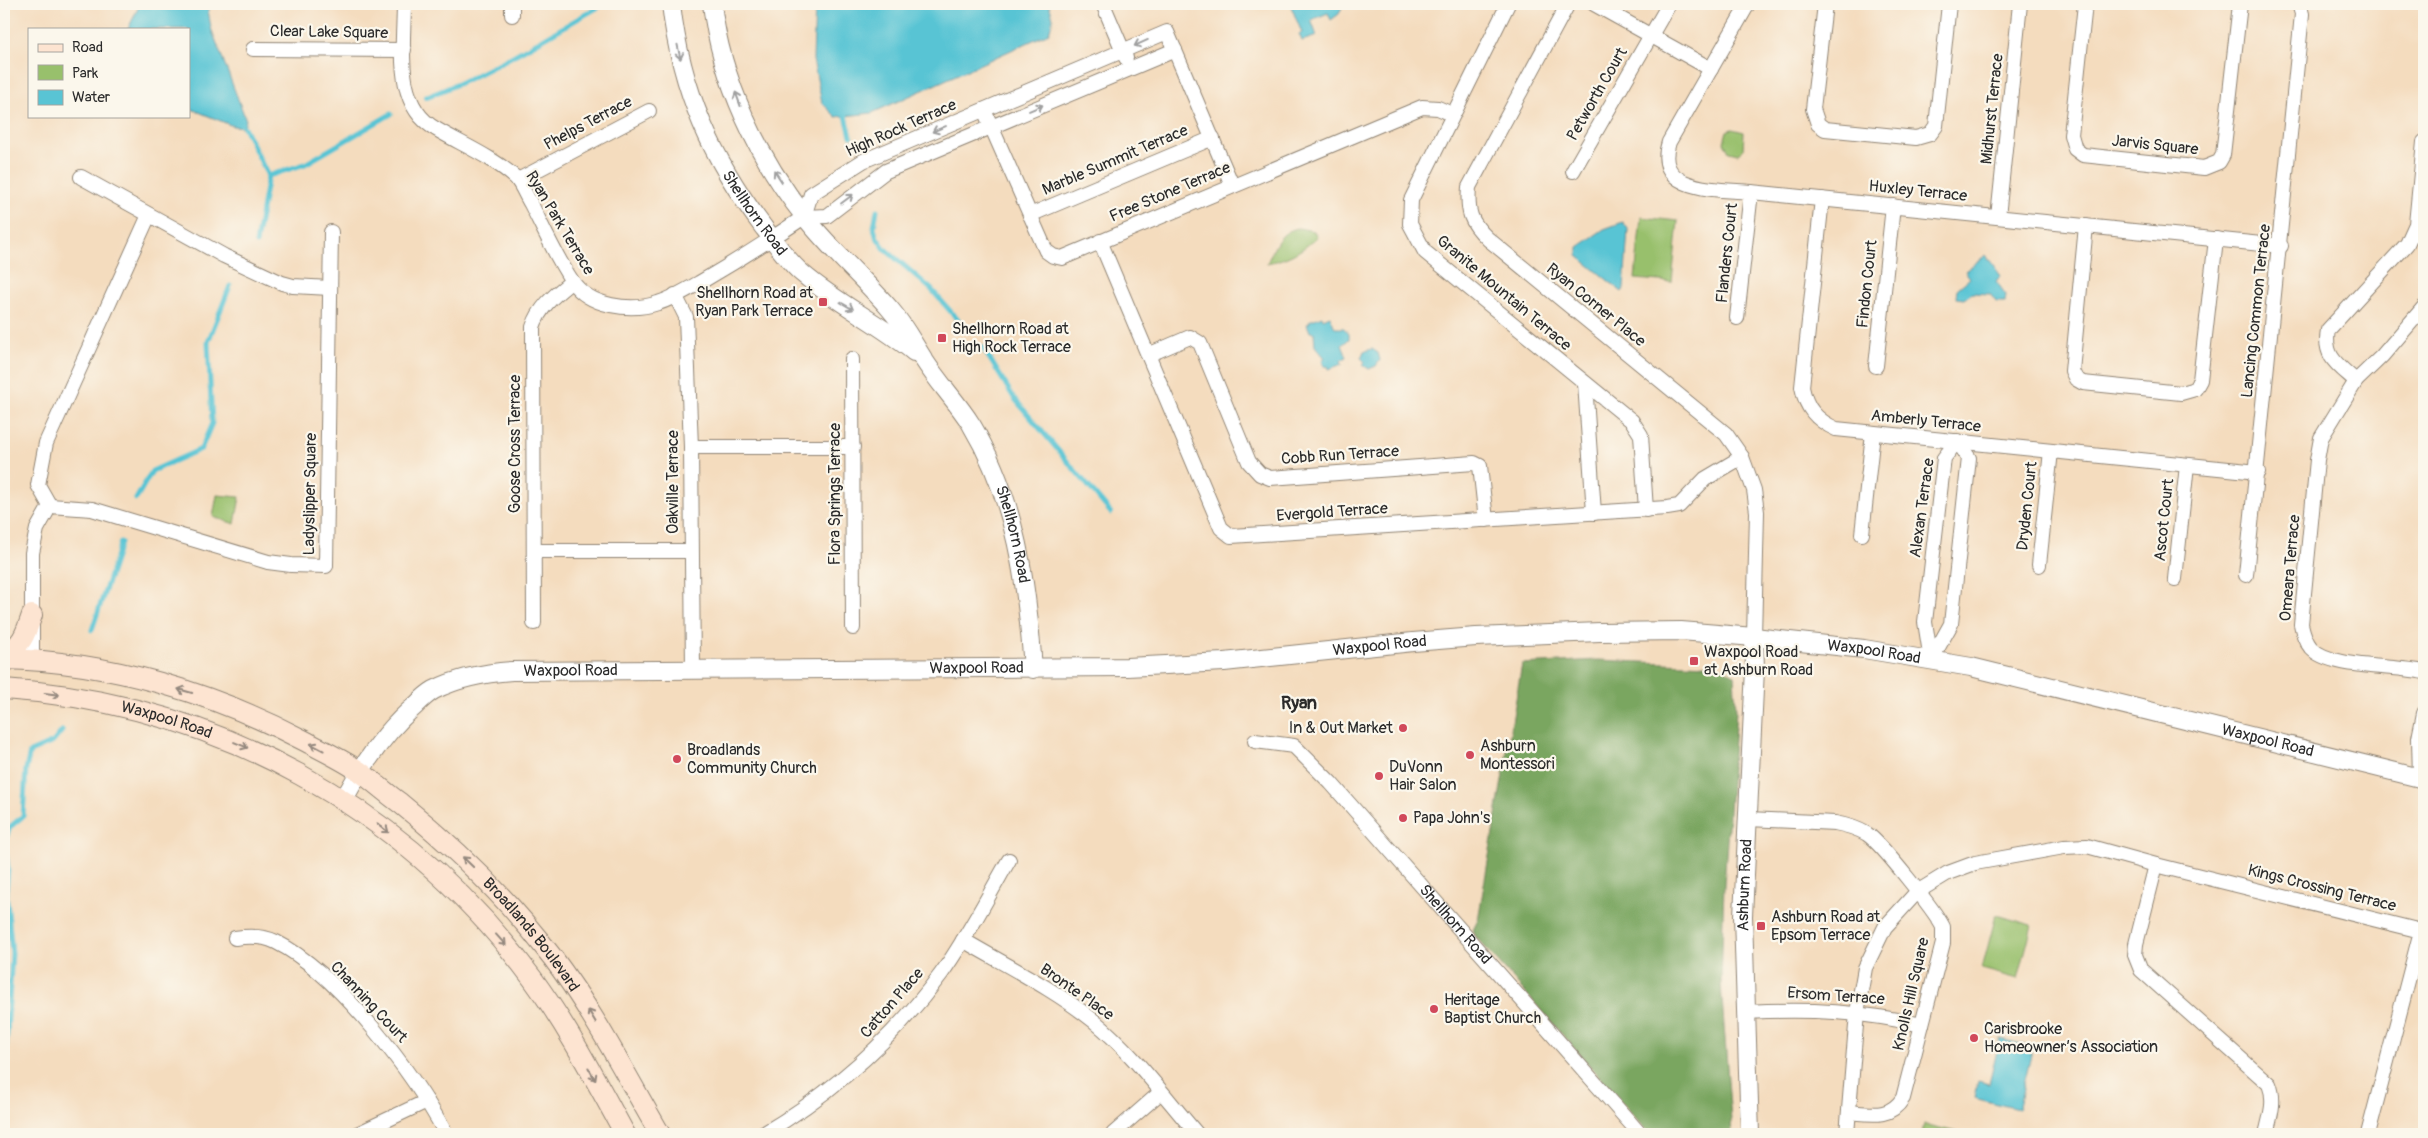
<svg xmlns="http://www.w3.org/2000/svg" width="2428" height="1138" viewBox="0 0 2428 1138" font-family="Pangolin,sans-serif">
<rect width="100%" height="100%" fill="#fbf7ec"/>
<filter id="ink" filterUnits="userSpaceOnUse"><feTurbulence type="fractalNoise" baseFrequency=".02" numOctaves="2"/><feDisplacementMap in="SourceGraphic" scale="10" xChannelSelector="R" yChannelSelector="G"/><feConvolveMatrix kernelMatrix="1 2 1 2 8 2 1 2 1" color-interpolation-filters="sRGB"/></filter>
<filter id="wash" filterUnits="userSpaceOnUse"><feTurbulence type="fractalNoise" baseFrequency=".0096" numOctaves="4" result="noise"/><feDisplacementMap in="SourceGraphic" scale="20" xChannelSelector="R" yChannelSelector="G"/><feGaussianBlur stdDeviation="1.12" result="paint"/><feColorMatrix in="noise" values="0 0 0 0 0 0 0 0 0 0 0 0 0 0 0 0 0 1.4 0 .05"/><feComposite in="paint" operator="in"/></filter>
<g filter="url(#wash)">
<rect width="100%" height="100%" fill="#f4dcbe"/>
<g fill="#98c06c" stroke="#62764c">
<path d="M1732 129 1744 132 1743 150 1738 154 1729 152 1724 142 1727 131Z"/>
<path d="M1641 217 1678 221 1672 282 1635 279Z"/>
<path d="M1298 228 1314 231 1317 237C1302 251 1288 259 1267 263 1275 246 1279 232 1298 228Z"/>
<path d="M217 495 240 497 235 524 213 517Z"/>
<path d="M1996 915 2032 925 2018 979 1982 969Z"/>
<path d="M1924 1124 1964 1134H1922Z"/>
</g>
<path fill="#7aa660" stroke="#526846" d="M1598 660 1707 665 1720 667 1734 675 1736 711 1724 885 1721 984 1732 1134H1650L1476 937 1473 930 1478 920 1522 664Z"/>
<g fill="#59c4d4" stroke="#427880">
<path d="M140 4H207L211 28 246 120 244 127 233 126 189 108V29H128Z"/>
<path d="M815 4H1049L1053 18 1049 33 872 113 836 117 822 103 813 60Z"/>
<path d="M1290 4H1338L1342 7 1339 14 1331 20 1328 13 1311 20 1317 36 1302 41 1299 34 1302 33Z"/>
<path d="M1623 222 1628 229 1624 289 1622 292 1578 256V247L1604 229Z"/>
<path d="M1986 255 2001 276 1996 281 2006 295 2005 302H1996L1990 294 1972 293 1964 299 1956 298 1957 289 1970 278 1965 271Z"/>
<path d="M1322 316 1323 319 1330 316 1335 328H1344L1349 334V339L1342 345 1347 357 1341 360 1342 364 1329 369 1328 366 1325 367 1322 360 1325 358 1315 346 1314 332H1310L1307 324 1310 323 1309 321Z"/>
<path d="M1372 349 1378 353 1380 360 1376 366 1369 369 1363 365 1365 362 1361 358 1364 351Z"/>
<path d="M2000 1039 2033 1047 2018 1109 1974 1098 1978 1081 1989 1084Z"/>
</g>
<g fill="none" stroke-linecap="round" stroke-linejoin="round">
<g stroke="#59c4d4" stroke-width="5">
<path d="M426 97C488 74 546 36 604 4"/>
<path d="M846 116 851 136"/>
<path d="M244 127 268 176 256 243"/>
<path d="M268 176 305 164 391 114"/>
<path d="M877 210 874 227 876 236 885 249 931 289 965 328"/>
<path d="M983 348 1014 398 1111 513"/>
<path d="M136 499 152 471 201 449 212 423 208 342 230 286"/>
<path d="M92 630 121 542"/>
<path d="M4 1080 12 953 6 891 8 868 4 843 10 827 23 816 26 769 30 752 53 742 62 731"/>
</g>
</g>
</g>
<g filter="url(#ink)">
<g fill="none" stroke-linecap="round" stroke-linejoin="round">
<defs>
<g id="minor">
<path d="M404 4C404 44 393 105 436 129 463 145 491 156 516 178 522 185 526 196 531 204 544 230 556 257 572 281 589 307 631 312 658 303 672 299 686 290 699 283 735 262 770 240 804 217"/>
<path d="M1103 4 1126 58"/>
<path d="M1508 4 1411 200 1410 224 1425 252 1632 421 1641 435 1646 510"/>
<path d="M1568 4 1469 187C1467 212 1470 222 1488 239L1726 434 1742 457 1754 490 1757 512 1754 637"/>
<path d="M1594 4 1711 69"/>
<path d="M1748 4 1669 142C1652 193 1720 189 1751 192L2281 246"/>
<path d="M1825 4 1813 109 1818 124 1825 129 1916 138 1930 134 1936 126 1949 4"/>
<path d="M2085 4 2071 135 2075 149 2083 155 2204 168 2219 162 2223 155 2240 4"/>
<path d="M512 15V4"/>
<path d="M253 49 404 50"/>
<path d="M984 110 1046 251 1053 256 1062 258 1422 107 1438 108 1452 114"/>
<path d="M2424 142 2416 224 2407 244 2328 330C2323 357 2338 365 2356 381L2382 356 2424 307"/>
<path d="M1573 171 1669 4"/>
<path d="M81 177 224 256 282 283 293 286 330 288"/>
<path d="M518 180 649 111"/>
<path d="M1822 199 1802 387C1806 408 1816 420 1836 429L2258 472"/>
<path d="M1030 215 1213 138"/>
<path d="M804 217 811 194 863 161 1167 32 1232 185"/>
<path d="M804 217 827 216 886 171 1175 50"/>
<path d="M1998 217 2020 4"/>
<path d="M2086 226 2072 371 2076 379 2083 383 2181 393 2195 389 2200 380 2216 239"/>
<path d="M1100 241 1221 528 1231 536 1667 508 1679 506 1705 479 1742 457"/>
<path d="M675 295 686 317 691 447 693 671"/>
<path d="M1737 318 1751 192"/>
<path d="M1148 355 1190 337 1200 343 1249 462 1260 474 1270 478 1474 463 1480 466 1486 520"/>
<path d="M852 359 853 628"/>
<path d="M1876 366 1893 206"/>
<path d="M2356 381 2321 438 2317 460 2301 624C2303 633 2305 641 2311 648 2330 669 2395 665 2424 672"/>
<path d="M1585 383 1594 513"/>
<path d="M1957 441 1969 458 1951 624 1931 660 1925 622 1944 458Z"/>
<path d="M691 447H853"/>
<path d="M50 506 92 509 268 562 291 565 326 566 331 232"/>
<path d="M1862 534 1873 433"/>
<path d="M534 551H691"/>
<path d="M2039 565 2051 451"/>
<path d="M2246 575 2302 14 2299 4"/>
<path d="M2175 579 2187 465"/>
<path d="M534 623 533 327C540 306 555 295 572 281"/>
<path d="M28 660 32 651V553L37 529 50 506 38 485 46 443 149 215"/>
<path id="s1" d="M1255 741 1294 746 1331 783 1640 1134"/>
<path d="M2420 778 2419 738 2424 713"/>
<path d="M1748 819 1835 823C1846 825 1857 828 1867 834 1882 844 1935 911 1943 927V943L1903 1098C1890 1119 1871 1114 1849 1112"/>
<path d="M235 938C249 936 264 936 276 942 338 973 414 1074 446 1134"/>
<path d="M963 940C1007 966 1054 989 1094 1021 1133 1053 1164 1096 1197 1134"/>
<path d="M1747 1012C1809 1009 1861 1011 1922 1025"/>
<path d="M357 1134 427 1101"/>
<path d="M763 1134C832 1093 893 1039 941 974 967 938 987 898 1009 860"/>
<path d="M1113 1134 1161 1092"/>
<path d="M1847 1134 1857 1013 1865 968 1885 927 1917 892 1948 873 1975 863 2064 847 2087 846 2156 865"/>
<path d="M2266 1134C2270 1117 2276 1101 2269 1084L2141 970 2135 955 2136 944 2156 865 2421 931 2368 1134"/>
</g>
<g id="tertiary">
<path id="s2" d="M671 4C681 91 712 159 764 228 776 243 788 262 803 274 838 304 879 323 914 352"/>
<path id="s3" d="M712 4C721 80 758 158 805 217 831 250 863 278 890 309 904 325 913 343 924 360 938 382 957 402 971 424 1016 499 1027 584 1033 669"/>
<path id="s4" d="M344 799C363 764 385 731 416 705 421 700 427 694 434 690 458 678 484 673 512 671L1127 667 1224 662 1413 642 1476 637 1600 632 1681 631 1754 637 1864 649 1971 667 2424 779"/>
<path id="s5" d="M1750 1134 1743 916 1755 669 1754 637"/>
</g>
<g id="secondary">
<path d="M4 655C22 646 26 633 32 615"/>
<path id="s6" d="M4 659C109 661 214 693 307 742 324 751 343 760 359 771 373 781 386 793 400 803 457 849 509 900 553 958 594 1013 626 1075 660 1134"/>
<path id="s7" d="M4 689C216 703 405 807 532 978 568 1027 596 1081 625 1134"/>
</g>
</defs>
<use href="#minor" stroke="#908474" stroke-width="16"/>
<use href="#tertiary" stroke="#908474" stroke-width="20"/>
<use href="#secondary" stroke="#908474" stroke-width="22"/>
<use href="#minor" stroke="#fff" stroke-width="14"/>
<use href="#tertiary" stroke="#fff" stroke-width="18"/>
<use href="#secondary" stroke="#fde4d1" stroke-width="20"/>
</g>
<defs><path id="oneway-shaft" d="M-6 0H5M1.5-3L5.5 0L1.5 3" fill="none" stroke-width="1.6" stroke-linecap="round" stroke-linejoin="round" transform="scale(1.25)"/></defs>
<g stroke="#a0a0a0">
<use href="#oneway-shaft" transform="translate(1141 43) rotate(156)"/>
<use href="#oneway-shaft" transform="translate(679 52) rotate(78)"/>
<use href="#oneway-shaft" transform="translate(738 99) rotate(-110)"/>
<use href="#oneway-shaft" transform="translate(1036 108) rotate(-23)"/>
<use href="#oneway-shaft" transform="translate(939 129) rotate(157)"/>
<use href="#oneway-shaft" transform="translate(778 176) rotate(-123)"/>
<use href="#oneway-shaft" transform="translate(847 199) rotate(-37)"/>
<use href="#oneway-shaft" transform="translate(847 306) rotate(30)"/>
</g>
<g stroke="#94887e">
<use href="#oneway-shaft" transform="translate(185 691) rotate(-164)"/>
<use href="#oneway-shaft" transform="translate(52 694) rotate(7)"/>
<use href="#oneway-shaft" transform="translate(241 745) rotate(23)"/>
<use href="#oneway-shaft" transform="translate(317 747) rotate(-152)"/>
<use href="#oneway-shaft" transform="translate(383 828) rotate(39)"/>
<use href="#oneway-shaft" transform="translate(468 862) rotate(-136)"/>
<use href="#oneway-shaft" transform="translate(501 940) rotate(48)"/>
<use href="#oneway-shaft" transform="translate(592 1016) rotate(-121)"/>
<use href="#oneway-shaft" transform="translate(592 1074) rotate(61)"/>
</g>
</g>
<g fill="#d1495b" stroke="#fbf7ec" stroke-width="2">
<rect x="818" y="297" width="10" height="10" rx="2.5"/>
<rect x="937" y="333" width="10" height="10" rx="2.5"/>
<rect x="1689" y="656" width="10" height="10" rx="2.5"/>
<circle cx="1403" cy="728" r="5"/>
<circle cx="1470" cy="755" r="5"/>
<circle cx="677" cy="759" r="5"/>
<circle cx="1379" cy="776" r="5"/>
<circle cx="1403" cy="818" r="5"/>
<rect x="1756" y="921" width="10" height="10" rx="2.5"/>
<circle cx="1434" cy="1009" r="5"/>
<circle cx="1974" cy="1038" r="5"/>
</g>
<g text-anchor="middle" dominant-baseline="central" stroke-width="4.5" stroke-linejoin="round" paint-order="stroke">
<g font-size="16" fill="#2b2b2b" stroke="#fbf7ec">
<text transform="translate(329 32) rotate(1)">Clear Lake Square</text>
<text transform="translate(1597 94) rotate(-60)">Petworth Court</text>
<text transform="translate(1992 109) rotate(-84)">Midhurst Terrace</text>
<text transform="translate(588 123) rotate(-28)">Phelps Terrace</text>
<text transform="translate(901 128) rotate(-24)">High Rock Terrace</text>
<text transform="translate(2155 145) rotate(6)">Jarvis Square</text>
<text transform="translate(1115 160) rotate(-23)">Marble Summit Terrace</text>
<text transform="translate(1918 191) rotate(6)">Huxley Terrace</text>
<text transform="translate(1170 192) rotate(-23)">Free Stone Terrace</text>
<text stroke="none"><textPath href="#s2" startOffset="228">Shellhorn Road</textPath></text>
<text transform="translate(560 223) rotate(59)">Ryan Park Terrace</text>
<text transform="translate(1727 253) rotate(-84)">Flanders Court</text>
<text transform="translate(1867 284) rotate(-84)">Findon Court</text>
<text transform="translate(1504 293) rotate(40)">Granite Mountain Terrace</text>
<text transform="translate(1596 305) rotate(39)">Ryan Corner Place</text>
<text transform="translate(2256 311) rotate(-84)">Lancing Common Terrace</text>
<text transform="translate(1926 421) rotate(6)">Amberly Terrace</text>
<text transform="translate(515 444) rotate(-90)">Goose Cross Terrace</text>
<text transform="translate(1340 455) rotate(-4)">Cobb Run Terrace</text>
<text transform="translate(673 482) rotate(-90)">Oakville Terrace</text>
<text transform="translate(310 494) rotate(-89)">Ladyslipper Square</text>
<text transform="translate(835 494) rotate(-90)">Flora Springs Terrace</text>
<text transform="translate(2027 506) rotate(-84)">Dryden Court</text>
<text transform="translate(1922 508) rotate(-82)">Alexan Terrace</text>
<text transform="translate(1332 512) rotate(-4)">Evergold Terrace</text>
<text transform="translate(2164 520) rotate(-84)">Ascot Court</text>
<text stroke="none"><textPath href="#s3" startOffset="620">Shellhorn Road</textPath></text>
<text transform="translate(2290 568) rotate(-85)">Omeara Terrace</text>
<text stroke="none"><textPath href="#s4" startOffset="1092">Waxpool Road</textPath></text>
<text stroke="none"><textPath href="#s4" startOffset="1588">Waxpool Road</textPath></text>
<text stroke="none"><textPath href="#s4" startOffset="688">Waxpool Road</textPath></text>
<text stroke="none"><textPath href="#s4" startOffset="282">Waxpool Road</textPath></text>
<text stroke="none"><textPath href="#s7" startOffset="166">Waxpool Road</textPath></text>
<text stroke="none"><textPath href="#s4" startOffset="1992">Waxpool Road</textPath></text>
<text stroke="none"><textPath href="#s5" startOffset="249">Ashburn Road</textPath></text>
<text transform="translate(2322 888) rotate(14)">Kings Crossing Terrace</text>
<text stroke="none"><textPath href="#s1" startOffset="280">Shellhorn Road</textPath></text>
<text stroke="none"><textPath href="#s6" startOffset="615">Broadlands Boulevard</textPath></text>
<text transform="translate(1077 992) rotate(35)">Bronte Place</text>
<text transform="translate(1911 994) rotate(-77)">Knolls Hill Square</text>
<text transform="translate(1836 996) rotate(4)">Ersom Terrace</text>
<text transform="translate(369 1002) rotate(47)">Channing Court</text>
<text transform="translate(892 1003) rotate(-49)">Catton Place</text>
</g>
<g font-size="16" fill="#2b2b2b" stroke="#fbf7ec" text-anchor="start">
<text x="813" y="293" text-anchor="end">Shellhorn Road at<tspan x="813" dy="18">Ryan Park Terrace</tspan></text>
<text x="952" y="329">Shellhorn Road at<tspan x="952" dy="18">High Rock Terrace</tspan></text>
<text x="1704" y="652">Waxpool Road<tspan x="1704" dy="18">at Ashburn Road</tspan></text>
<text x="1393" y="728" text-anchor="end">In &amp; Out Market</text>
<text x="1480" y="746">Ashburn<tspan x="1480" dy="18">Montessori</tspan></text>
<text x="687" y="750">Broadlands<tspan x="687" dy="18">Community Church</tspan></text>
<text x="1389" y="767">DuVonn<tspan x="1389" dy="18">Hair Salon</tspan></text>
<text x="1413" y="818">Papa John's</text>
<text x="1771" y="917">Ashburn Road at<tspan x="1771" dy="18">Epsom Terrace</tspan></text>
<text x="1444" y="1000">Heritage<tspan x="1444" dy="18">Baptist Church</tspan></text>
<text x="1984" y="1029">Carisbrooke<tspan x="1984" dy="18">Homeowner’s Association</tspan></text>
</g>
<g font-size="18" font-weight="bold" fill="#2b2b2b" stroke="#fbf7ec">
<text x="1299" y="703">Ryan</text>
</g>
</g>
<rect width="2428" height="1138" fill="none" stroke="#fbf7ec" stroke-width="20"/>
<rect x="28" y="28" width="162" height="90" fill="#fbf7ec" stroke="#a8a59f"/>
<rect x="38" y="44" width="25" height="8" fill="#fde4d1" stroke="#a8a59f"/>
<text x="72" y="52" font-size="15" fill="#2b2b2b">Road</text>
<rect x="38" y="65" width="25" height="15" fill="#98c06c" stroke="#a8a59f"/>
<text x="72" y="78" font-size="15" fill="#2b2b2b">Park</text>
<rect x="38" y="90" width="25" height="15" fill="#59c4d4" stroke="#a8a59f"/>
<text x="72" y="102" font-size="15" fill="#2b2b2b">Water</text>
</svg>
